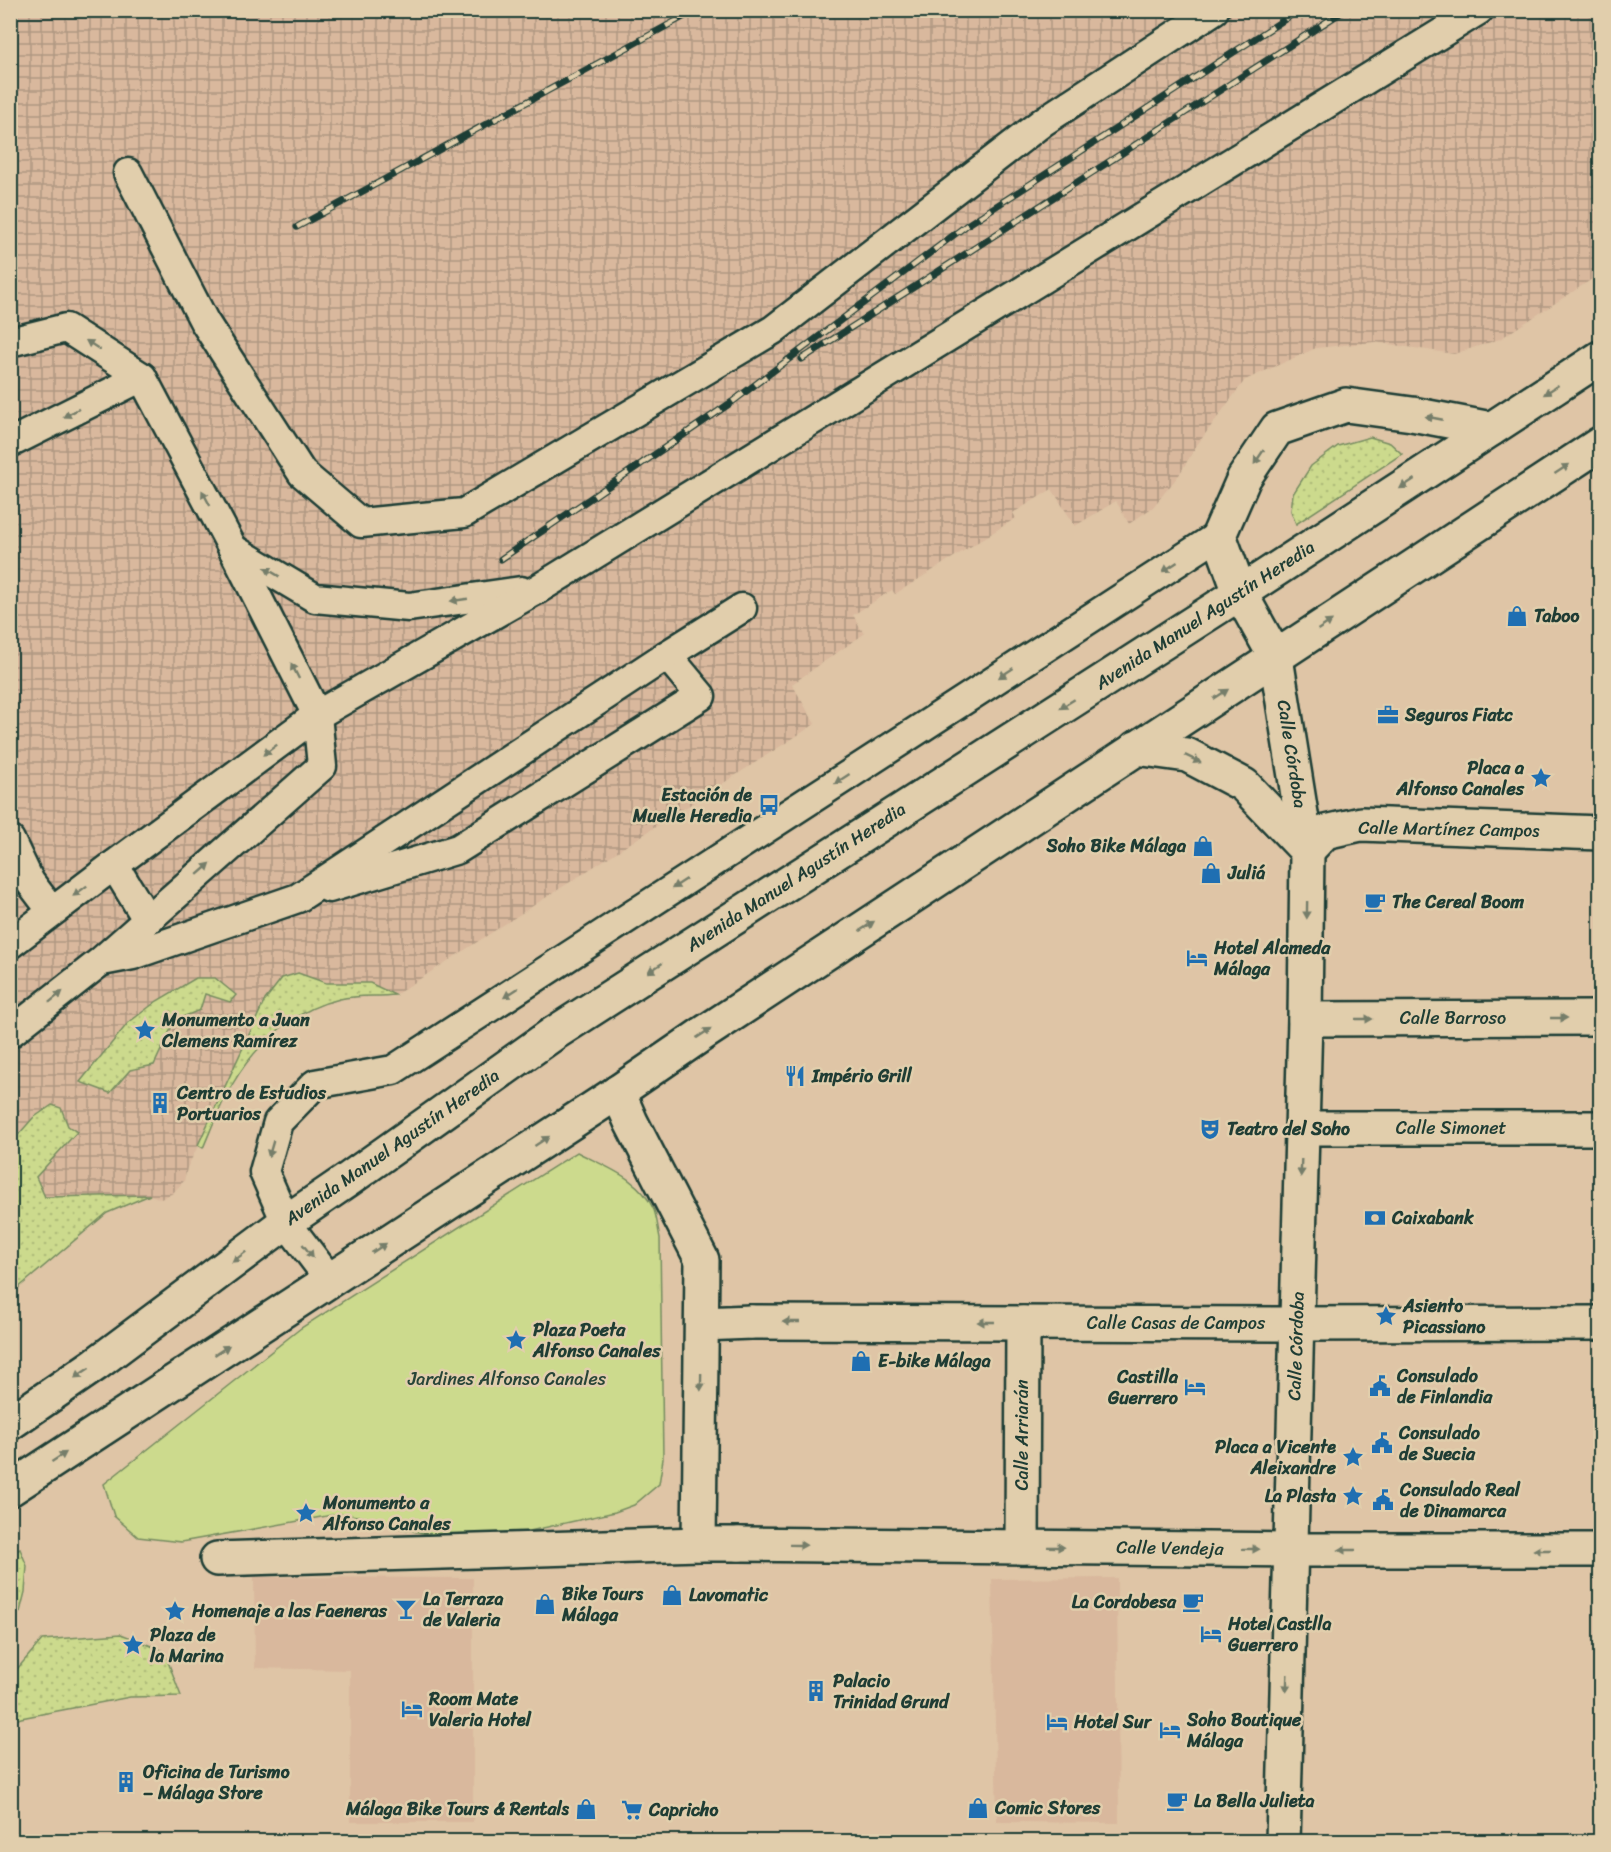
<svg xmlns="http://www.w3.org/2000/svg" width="1611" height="1852" viewBox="0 0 1611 1852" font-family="Sriracha,sans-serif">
<defs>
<pattern id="industrial-grid" width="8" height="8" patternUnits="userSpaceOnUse" patternTransform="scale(1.5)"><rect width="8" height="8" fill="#d9b89d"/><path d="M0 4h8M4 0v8" fill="none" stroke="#af9781"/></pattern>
<pattern id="grass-dots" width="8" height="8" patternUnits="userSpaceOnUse" patternTransform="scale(1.5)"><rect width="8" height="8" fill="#ccda8d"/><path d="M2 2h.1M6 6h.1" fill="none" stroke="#afbc7a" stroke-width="1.8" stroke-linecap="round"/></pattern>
</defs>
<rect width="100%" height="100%" fill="#dfc5a6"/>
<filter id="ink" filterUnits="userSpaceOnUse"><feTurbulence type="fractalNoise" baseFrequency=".0167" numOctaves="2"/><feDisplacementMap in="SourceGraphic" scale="12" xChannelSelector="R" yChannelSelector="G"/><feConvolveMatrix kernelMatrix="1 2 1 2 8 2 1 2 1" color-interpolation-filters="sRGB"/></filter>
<g filter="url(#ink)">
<g fill="#d9b89d">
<path d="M254 1577 473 1578V1822H350V1670L255 1668Z"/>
<path d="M1117 1578 1119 1823 997 1822 992 1579Z"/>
</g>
<path fill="url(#industrial-grid)" d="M11 11H1600V274L1500 339 1454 354 1374 342 1316 348 1245 380 1197 445 1179 475 1153 507 1129 524 1116 501 1075 526 1052 489 1013 513 1016 518 895 594 892 590 853 615 864 634 792 684 815 724 395 995 341 999 311 1009 285 1024 252 1055 231 1086 203 1148 198 1146 187 1168 184 1181 173 1193 161 1199 150 1195 107 1213 11 1294Z"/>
<g fill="url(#grass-dots)" stroke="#768c60" stroke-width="1.5">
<path d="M1370 437 1390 443 1402 454 1296 524 1291 511 1293 494 1311 466 1338 446Z"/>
<path d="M298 973 326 983H370L395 995C377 997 358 995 340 999 294 1009 255 1045 232 1085 220 1105 212 1127 203 1148L198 1145 265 1000 282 978Z"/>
<path d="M196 978H215L236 995 230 1002 205 994 200 1010 175 1020 154 1065 130 1070 110 1093 80 1082 128 1023 157 1001Z"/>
<path d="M52 1105 61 1108 68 1126 77 1132 36 1177 45 1197 150 1195 107 1213 11 1294V1143L33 1118Z"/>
<path d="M20 1549 27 1566 25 1592 20 1612 11 1624V1555Z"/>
<path d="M121 1634 164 1651 181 1696 130 1697 21 1718 11 1722V1676L42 1640Z"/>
</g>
<path fill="#ccda8d" stroke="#768c60" stroke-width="1.5" d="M577 1152C606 1167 640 1178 654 1210 657 1218 658 1229 660 1238L663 1459 659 1484 634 1505 615 1512 507 1536 447 1538 403 1529 358 1516 338 1514 181 1542 138 1537 114 1516 104 1484 301 1328Z"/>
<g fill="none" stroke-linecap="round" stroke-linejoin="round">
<defs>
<g id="service">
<path d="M128 173 204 321 302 473 361 523 464 513 773 330 1044 121 1214 10"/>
<path d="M10 342 66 328 142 377 233 549 317 715 322 766 100 962 10 1033"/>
<path d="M10 443 142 377"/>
<path d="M233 549 315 598 409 607 521 591"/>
<path d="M10 840 30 882 52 911"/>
<path d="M114 865 147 919"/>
<path d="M329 888 458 849 701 696 667 655"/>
<path d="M10 944 114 865 317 715 538 589 1479 10"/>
<path d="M102 961 133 955 298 898 667 655 742 608"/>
<path d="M330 1280 286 1222 264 1172 278 1122 315 1084 393 1070 1219 535"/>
</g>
<g id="pedestrian">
<path d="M618 1092 631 1122 702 1260 699 1544"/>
<path d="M1302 1128H1600"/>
<path d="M702 1324 751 1322"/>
<path d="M1297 1324 1600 1323"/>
<path d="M1022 1547 1023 1323"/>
<path d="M217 1559 699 1544H739"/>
</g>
<g id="minor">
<path d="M1136 748 1187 755 1244 785 1307 851 1325 832 1361 824 1600 833"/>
<path d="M1305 1019 1600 1018"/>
<path d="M751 1322 1297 1324"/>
<path d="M739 1544 1291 1550H1600"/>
</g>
<path id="tertiary" d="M1276 658 1307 851 1305 1019 1283 1842"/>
<g id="primary">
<path d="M1276 658 1240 593 1219 535 1244 478 1277 429 1346 405 1412 414 1491 429"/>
<path d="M10 1423 96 1364 286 1222 349 1179 553 1034 1240 593 1600 358"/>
<path d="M10 1489 618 1092 701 1035 1600 444"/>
</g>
</defs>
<use href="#service" stroke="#1f3d34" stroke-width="33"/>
<use href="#pedestrian" stroke="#1f3d34" stroke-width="38"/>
<use href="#minor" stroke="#1f3d34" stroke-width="38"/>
<use href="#tertiary" stroke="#1f3d34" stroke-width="38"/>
<use href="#primary" stroke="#1f3d34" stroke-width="38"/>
<use href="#service" stroke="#e1ceac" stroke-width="28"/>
<use href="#pedestrian" stroke="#e1ceac" stroke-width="33"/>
<use href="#minor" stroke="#e1ceac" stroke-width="33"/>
<use href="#tertiary" stroke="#e1ceac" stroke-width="33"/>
<use href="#primary" stroke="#e1ceac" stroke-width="33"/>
<defs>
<g id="rail">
<path d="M297 227 696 10"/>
<path d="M802 359 1345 10"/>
<path d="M501 559 732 402 967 225 1299 10"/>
</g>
</defs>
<use href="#rail" stroke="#1f3d34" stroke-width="7"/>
<use href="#rail" stroke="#e1ceac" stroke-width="4.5" stroke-dasharray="14" stroke-linecap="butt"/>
</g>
<defs><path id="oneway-solid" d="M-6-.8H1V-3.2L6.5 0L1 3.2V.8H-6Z" transform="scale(1.5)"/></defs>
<g fill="#767e6a">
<use href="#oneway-solid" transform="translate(93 345) rotate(-147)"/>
<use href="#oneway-solid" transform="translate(1551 390) rotate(147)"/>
<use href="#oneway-solid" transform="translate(71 413) rotate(153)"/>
<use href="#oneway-solid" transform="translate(1434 418) rotate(-169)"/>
<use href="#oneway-solid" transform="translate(1259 457) rotate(124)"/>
<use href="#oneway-solid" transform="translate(1562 469) rotate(-33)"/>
<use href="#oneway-solid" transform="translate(1407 484) rotate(147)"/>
<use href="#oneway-solid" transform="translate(206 498) rotate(-118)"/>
<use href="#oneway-solid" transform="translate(1170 567) rotate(147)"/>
<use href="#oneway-solid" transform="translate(272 572) rotate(-149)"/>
<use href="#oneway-solid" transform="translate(459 600) rotate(172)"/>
<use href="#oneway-solid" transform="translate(1325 625) rotate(-34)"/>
<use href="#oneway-solid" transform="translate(295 671) rotate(-117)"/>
<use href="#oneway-solid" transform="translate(1006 673) rotate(147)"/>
<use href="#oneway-solid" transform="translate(1221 694) rotate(-33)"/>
<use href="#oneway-solid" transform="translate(1067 704) rotate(148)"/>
<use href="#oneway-solid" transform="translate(270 750) rotate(143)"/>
<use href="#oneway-solid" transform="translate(1193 759) rotate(26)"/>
<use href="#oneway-solid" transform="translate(842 779) rotate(147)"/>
<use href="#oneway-solid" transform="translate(204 869) rotate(-41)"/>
<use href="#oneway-solid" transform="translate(679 884) rotate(147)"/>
<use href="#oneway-solid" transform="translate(80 891) rotate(143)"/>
<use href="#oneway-solid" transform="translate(1307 910) rotate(91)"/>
<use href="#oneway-solid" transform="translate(867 926) rotate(-33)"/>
<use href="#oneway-solid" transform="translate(655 968) rotate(147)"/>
<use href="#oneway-solid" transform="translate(511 993) rotate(147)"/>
<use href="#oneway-solid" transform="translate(56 997) rotate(-39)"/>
<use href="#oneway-solid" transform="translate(1559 1018)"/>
<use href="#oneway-solid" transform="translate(1364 1019)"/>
<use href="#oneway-solid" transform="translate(704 1033) rotate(-33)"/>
<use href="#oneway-solid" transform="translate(542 1141) rotate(-33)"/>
<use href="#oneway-solid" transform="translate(271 1149) rotate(106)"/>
<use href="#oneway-solid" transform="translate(1301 1168) rotate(92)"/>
<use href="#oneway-solid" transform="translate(379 1248) rotate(-33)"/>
<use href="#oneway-solid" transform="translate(308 1251) rotate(52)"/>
<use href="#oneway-solid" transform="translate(239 1257) rotate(143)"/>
<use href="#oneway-solid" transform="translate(791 1322) rotate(-180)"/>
<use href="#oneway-solid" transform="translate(986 1322) rotate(-180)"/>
<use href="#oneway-solid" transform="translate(222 1350) rotate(-33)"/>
<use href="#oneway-solid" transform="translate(82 1373) rotate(146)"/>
<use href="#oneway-solid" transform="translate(701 1382) rotate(91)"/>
<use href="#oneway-solid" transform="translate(59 1457) rotate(-33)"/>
<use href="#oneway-solid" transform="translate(798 1545) rotate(1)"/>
<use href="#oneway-solid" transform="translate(1056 1547) rotate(1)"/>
<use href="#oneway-solid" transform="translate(1251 1549) rotate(1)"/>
<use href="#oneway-solid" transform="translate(1347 1550) rotate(-180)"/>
<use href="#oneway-solid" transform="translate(1542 1550) rotate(-180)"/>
<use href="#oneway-solid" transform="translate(1287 1683) rotate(92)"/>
</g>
</g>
<defs>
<symbol id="shop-bare" viewBox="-9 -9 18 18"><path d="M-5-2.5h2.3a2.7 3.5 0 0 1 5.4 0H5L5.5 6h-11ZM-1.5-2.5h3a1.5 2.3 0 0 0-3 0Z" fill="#1f6fb2" stroke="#e1ceac" stroke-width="2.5" paint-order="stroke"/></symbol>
<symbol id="office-bare" viewBox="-9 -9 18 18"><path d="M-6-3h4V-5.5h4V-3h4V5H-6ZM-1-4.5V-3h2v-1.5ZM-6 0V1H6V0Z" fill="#1f6fb2" stroke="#e1ceac" stroke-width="2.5" paint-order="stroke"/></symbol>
<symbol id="sight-bare" viewBox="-9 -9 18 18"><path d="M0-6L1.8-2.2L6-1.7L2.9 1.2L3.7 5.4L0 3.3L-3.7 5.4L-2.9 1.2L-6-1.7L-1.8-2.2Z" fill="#1f6fb2" stroke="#e1ceac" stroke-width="2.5" paint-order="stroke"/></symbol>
<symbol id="bus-bare" viewBox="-9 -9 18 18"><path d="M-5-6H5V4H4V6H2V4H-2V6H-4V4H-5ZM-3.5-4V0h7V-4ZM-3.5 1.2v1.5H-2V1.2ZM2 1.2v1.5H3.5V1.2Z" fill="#1f6fb2" stroke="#e1ceac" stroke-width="2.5" paint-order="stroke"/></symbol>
<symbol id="cafe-bare" viewBox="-9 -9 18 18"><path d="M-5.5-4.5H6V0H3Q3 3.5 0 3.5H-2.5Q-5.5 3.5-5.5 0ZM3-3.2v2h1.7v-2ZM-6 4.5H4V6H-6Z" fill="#1f6fb2" stroke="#e1ceac" stroke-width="2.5" paint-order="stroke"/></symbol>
<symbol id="hotel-bare" viewBox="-9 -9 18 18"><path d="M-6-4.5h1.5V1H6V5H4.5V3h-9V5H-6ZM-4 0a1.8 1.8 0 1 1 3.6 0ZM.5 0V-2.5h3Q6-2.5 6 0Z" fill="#1f6fb2" stroke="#e1ceac" stroke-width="2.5" paint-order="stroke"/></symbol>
<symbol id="restaurant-bare" viewBox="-9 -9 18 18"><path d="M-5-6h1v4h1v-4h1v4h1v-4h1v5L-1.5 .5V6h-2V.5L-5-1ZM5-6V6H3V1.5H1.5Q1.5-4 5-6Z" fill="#1f6fb2" stroke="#e1ceac" stroke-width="2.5" paint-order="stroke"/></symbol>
<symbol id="building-bare" viewBox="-9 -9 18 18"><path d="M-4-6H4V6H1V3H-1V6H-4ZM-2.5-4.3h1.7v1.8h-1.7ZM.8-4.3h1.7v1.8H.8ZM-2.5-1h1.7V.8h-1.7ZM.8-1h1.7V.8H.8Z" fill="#1f6fb2" stroke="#e1ceac" stroke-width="2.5" paint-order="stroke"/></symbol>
<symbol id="theatre-bare" viewBox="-9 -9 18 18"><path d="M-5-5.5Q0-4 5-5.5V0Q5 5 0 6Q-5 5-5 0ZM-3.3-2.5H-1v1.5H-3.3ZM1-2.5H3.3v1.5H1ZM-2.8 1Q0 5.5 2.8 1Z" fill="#1f6fb2" stroke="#e1ceac" stroke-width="2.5" paint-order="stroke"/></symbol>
<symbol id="bank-bare" viewBox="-9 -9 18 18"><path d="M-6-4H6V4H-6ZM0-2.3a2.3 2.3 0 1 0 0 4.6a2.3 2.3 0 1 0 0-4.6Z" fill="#1f6fb2" stroke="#e1ceac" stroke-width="2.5" paint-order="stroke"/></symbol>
<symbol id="civic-bare" viewBox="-9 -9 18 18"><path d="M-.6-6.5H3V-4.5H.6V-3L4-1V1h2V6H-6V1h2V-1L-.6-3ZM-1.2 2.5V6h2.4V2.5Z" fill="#1f6fb2" stroke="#e1ceac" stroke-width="2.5" paint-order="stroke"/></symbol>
<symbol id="bar-bare" viewBox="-9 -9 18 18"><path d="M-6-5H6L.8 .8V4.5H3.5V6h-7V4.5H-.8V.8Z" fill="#1f6fb2" stroke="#e1ceac" stroke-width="2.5" paint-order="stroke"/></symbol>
<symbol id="supermarket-bare" viewBox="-9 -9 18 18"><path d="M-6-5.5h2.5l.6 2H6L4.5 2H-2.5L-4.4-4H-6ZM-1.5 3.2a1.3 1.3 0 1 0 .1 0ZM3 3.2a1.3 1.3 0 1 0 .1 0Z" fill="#1f6fb2" stroke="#e1ceac" stroke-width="2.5" paint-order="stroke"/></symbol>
</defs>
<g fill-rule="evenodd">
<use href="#shop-bare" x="1502" y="601" width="30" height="30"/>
<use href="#office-bare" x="1373" y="700" width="30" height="30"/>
<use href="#sight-bare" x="1526" y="763" width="30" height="30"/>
<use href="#bus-bare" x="754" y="790" width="30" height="30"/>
<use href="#shop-bare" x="1188" y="831" width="30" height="30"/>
<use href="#shop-bare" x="1196" y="858" width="30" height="30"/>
<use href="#cafe-bare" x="1360" y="887" width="30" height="30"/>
<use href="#hotel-bare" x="1182" y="943" width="30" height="30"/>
<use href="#sight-bare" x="130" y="1015" width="30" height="30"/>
<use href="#restaurant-bare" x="780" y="1061" width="30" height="30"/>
<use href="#building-bare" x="145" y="1088" width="30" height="30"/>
<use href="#theatre-bare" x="1195" y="1114" width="30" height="30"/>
<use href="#bank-bare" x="1360" y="1203" width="30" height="30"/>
<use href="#sight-bare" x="1371" y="1301" width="30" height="30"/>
<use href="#sight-bare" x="501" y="1325" width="30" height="30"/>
<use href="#shop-bare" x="846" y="1346" width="30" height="30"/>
<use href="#civic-bare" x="1365" y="1371" width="30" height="30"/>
<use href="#hotel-bare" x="1180" y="1372" width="30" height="30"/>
<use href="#civic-bare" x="1367" y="1428" width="30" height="30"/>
<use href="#sight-bare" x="1338" y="1442" width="30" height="30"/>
<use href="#sight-bare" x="1338" y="1481" width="30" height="30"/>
<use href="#civic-bare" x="1368" y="1485" width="30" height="30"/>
<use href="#sight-bare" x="291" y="1498" width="30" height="30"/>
<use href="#shop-bare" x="657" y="1580" width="30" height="30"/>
<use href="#cafe-bare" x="1178" y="1587" width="30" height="30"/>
<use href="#shop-bare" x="530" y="1589" width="30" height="30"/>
<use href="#bar-bare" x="391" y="1594" width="30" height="30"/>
<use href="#sight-bare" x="160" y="1596" width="30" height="30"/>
<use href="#hotel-bare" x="1196" y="1619" width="30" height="30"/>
<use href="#sight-bare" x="118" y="1630" width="30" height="30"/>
<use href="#building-bare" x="801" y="1676" width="30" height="30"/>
<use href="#hotel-bare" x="397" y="1694" width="30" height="30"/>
<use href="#hotel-bare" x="1042" y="1707" width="30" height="30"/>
<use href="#hotel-bare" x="1155" y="1715" width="30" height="30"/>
<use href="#building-bare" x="111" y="1767" width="30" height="30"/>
<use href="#cafe-bare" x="1162" y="1786" width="30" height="30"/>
<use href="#shop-bare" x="963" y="1793" width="30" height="30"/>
<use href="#shop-bare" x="571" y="1794" width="30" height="30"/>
<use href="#supermarket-bare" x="617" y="1795" width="30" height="30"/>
</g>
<g text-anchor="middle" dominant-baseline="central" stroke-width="5" stroke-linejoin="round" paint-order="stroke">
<g font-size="18" fill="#1f3d34" stroke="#e1ceac">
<text transform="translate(1205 615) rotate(-33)">Avenida Manuel Agustín Heredia</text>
<text transform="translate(1292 754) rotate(81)">Calle Córdoba</text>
<text transform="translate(1449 829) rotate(1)">Calle Martínez Campos</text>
<text transform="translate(796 877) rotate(-33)">Avenida Manuel Agustín Heredia</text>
<text x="1453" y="1018">Calle Barroso</text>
<text x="1451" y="1128">Calle Simonet</text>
<text transform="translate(392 1147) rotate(-35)">Avenida Manuel Agustín Heredia</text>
<text x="1176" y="1323">Calle Casas de Campos</text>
<text transform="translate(1296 1346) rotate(-88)">Calle Córdoba</text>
<text transform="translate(1022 1435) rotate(-90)">Calle Arriarán</text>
<text transform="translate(1170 1548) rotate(1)">Calle Vendeja</text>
</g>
<g font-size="18" font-weight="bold" fill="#1f3d34" stroke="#e1ceac" text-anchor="start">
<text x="1534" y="616">Taboo</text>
<text x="1405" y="715">Seguros Fiatc</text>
<text x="1524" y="768" text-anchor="end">Placa a<tspan x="1524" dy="21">Alfonso Canales</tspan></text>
<text x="752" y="795" text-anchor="end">Estación de<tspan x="752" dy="21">Muelle Heredia</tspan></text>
<text x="1186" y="846" text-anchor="end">Soho Bike Málaga</text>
<text x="1228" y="873">Juliá</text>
<text x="1392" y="902">The Cereal Boom</text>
<text x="1214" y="948">Hotel Alameda<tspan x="1214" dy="21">Málaga</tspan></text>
<text x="162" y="1020">Monumento a Juan<tspan x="162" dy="21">Clemens Ramírez</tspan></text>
<text x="812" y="1076">Império Grill</text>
<text x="177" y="1093">Centro de Estudios<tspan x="177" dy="21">Portuarios</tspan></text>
<text x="1227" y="1129">Teatro del Soho</text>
<text x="1392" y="1218">Caixabank</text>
<text x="1403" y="1306">Asiento<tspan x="1403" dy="21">Picassiano</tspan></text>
<text x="533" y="1330">Plaza Poeta<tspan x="533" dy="21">Alfonso Canales</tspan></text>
<text x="878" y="1361">E-bike Málaga</text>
<text x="1397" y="1376">Consulado<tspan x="1397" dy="21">de Finlandia</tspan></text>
<text x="1178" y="1377" text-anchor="end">Castilla<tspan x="1178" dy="21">Guerrero</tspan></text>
<text x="1399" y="1433">Consulado<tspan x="1399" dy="21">de Suecia</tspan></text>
<text x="1336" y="1447" text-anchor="end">Placa a Vicente<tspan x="1336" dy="21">Aleixandre</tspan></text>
<text x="1400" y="1490">Consulado Real<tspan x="1400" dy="21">de Dinamarca</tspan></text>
<text x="1336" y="1496" text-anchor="end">La Plasta</text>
<text x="323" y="1503">Monumento a<tspan x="323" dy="21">Alfonso Canales</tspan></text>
<text x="562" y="1594">Bike Tours<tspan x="562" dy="21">Málaga</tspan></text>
<text x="689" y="1595">Lavomatic</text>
<text x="423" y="1599">La Terraza<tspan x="423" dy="21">de Valeria</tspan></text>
<text x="1176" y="1602" text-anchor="end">La Cordobesa</text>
<text x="192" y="1611">Homenaje a las Faeneras</text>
<text x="1228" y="1624">Hotel Castlla<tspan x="1228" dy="21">Guerrero</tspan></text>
<text x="150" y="1635">Plaza de<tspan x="150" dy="21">la Marina</tspan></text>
<text x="833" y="1681">Palacio<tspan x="833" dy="21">Trinidad Grund</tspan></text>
<text x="429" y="1699">Room Mate<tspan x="429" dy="21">Valeria Hotel</tspan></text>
<text x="1187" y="1720">Soho Boutique<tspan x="1187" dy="21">Málaga</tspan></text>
<text x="1074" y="1722">Hotel Sur</text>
<text x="143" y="1772">Oficina de Turismo<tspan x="143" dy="21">– Málaga Store</tspan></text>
<text x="1194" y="1801">La Bella Julieta</text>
<text x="995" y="1808">Comic Stores</text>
<text x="569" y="1809" text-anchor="end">Málaga Bike Tours &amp; Rentals</text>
<text x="649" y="1810">Capricho</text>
</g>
<g font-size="18" fill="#284538" stroke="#e1ceac">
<text x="507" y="1379">Jardines Alfonso Canales</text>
</g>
</g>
<rect width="1611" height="1852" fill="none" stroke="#e1ceac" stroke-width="36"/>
<rect x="18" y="18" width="1575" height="1816" fill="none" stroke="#1f3d34" stroke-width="2" filter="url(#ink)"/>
</svg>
